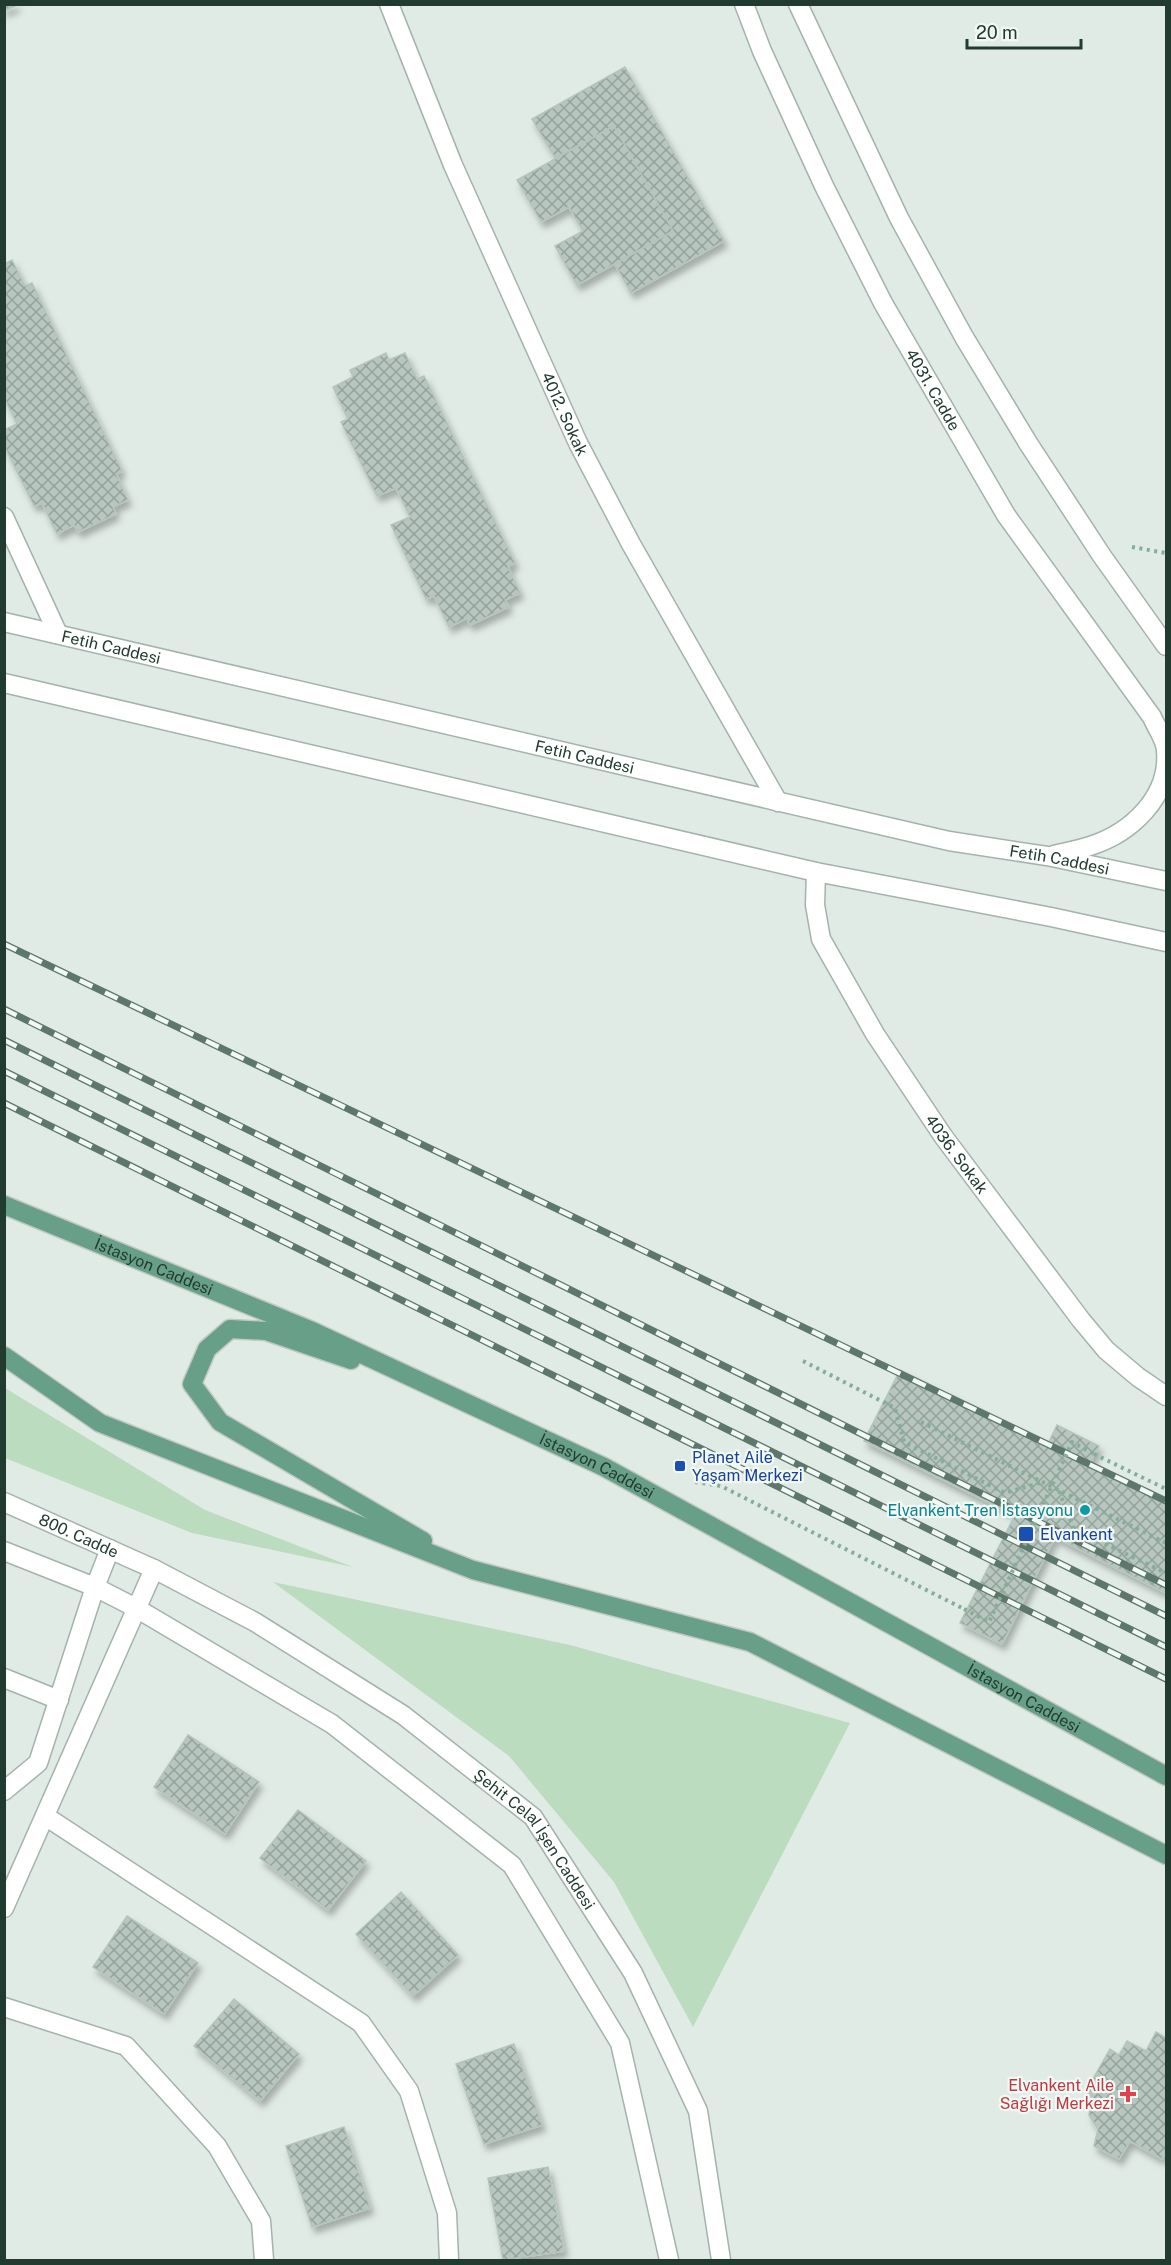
<svg xmlns="http://www.w3.org/2000/svg" width="1171" height="2265" viewBox="0 0 1171 2265" font-family="'Public Sans',sans-serif">
<defs>
<pattern id="building-cross-hatch" width="8" height="8" patternUnits="userSpaceOnUse" patternTransform="scale(1.5)"><rect width="8" height="8" fill="#b7c6be"/><path d="M0 0l8 8M0 8l8-8" fill="none" stroke="#94a29b"/></pattern>
<filter id="shadow"><feDropShadow dx="3.5" dy="6" stdDeviation="3" flood-color="#0004"/></filter>
</defs>
<rect width="100%" height="100%" fill="#e1ebe5"/>
<g fill="#bbdcbe">
<path d="M5 1388 205 1510 353 1567 192 1533 5 1458Z"/>
<path d="M273 1582 570 1645 850 1723 693 2027 614 1882 509 1756Z"/>
</g>
<g fill="url(#building-cross-hatch)" stroke="#b4c5bb" stroke-width="1.5" filter="url(#shadow)">
<path d="M4 4H16L17 5 4 11Z"/>
<path d="M625 67 724 241 631 293 615 264 673 231 614 126 555 158 532 119Z"/>
<path d="M614 126 673 231 577 285 555 246 583 231 569 207 541 222 517 180Z"/>
<path d="M12 260 25 286 32 283 122 471 116 474 128 500 113 507 116 514 78 532 74 525 57 534 42 503 34 506 4 445V430L17 424 4 397V264Z"/>
<path d="M386 353 389 360 405 353 417 379 424 376 515 563 508 567 520 593 505 600 509 607 470 625 467 618 449 627 434 596 426 599 391 525 410 517 396 488 377 496 341 422 348 419 333 387 353 377 350 370Z"/>
<path d="M900 1370 1048 1444 1057 1425 1099 1446 1089 1465 1166 1504V1593L1055 1537 1002 1644 960 1623 1015 1515 864 1441Z"/>
<path d="M188 1735 259 1782 225 1834 154 1787Z"/>
<path d="M298 1810 366 1861 328 1910 260 1858Z"/>
<path d="M401 1892 458 1955 413 1996 356 1934Z"/>
<path d="M127 1916 198 1963 164 2014 93 1967Z"/>
<path d="M234 1999 299 2054 260 2101 194 2046Z"/>
<path d="M1156 2032 1166 2038V2151L1162 2159 1130 2141 1119 2159 1094 2146 1098 2129 1089 2115 1092 2097 1086 2091 1110 2049 1119 2055 1127 2041 1146 2051Z"/>
<path d="M514 2044 542 2125 484 2144 456 2064Z"/>
<path d="M344 2127 370 2208 312 2227 286 2146Z"/>
<path d="M548 2167 564 2251 503 2260 488 2178Z"/>
</g>
<g fill="none" stroke-linecap="round" stroke-linejoin="round">
<defs>
<g id="minor">
<path id="s1" d="M389 4 453 165 578 443 631 544 778 802"/>
<path id="s2" d="M744 4 762 51 824 186 883 303 1006 515 1152 717C1156 727 1166 740 1166 751 1170 797 1131 833 1090 846 1078 850 1066 852 1054 855"/>
<path d="M798 4 899 218 964 337 1028 443 1102 556 1166 646"/>
<path d="M4 517 58 634"/>
<path id="s3" d="M4 622 949 841 1047 856 1166 881"/>
<path d="M4 683 816 872 1051 917 1166 942"/>
<path id="s4" d="M816 872 815 905 821 939 875 1034 943 1136 1081 1320 1106 1350 1138 1377 1166 1396"/>
<path id="s5" d="M4 1502 154 1569 255 1622 403 1715 533 1817 633 1973 698 2111 721 2260"/>
<path d="M4 1551 95 1587 136 1608 332 1724 512 1865 620 2043 669 2260"/>
<path d="M4 1678 59 1700"/>
<path d="M4 1791 38 1763 95 1587 110 1549"/>
<path d="M45 1816 361 2023 409 2091 447 2213 449 2260"/>
<path d="M4 1908 154 1569"/>
<path d="M4 2007 126 2046 217 2146 261 2221 264 2260"/>
</g>
<g id="major">
<path id="s6" d="M4 1205 310 1330 604 1467 1166 1776"/>
<path d="M4 1356 100 1423 473 1570 750 1642 1166 1855"/>
<path d="M351 1360 266 1331 230 1329 207 1349 192 1384 220 1422 423 1541"/>
</g>
</defs>
<use href="#minor" stroke="#a4b3ab" stroke-width="21"/>
<use href="#major" stroke="#c1c8c5" stroke-width="21"/>
<g stroke="#83ae99" stroke-width="4" stroke-dasharray="3 4.5" stroke-linecap="butt">
<path d="M1132 547 1166 553"/>
<path d="M803 1361 895 1408 904 1442 1005 1493 1043 1482"/>
<path d="M921 1422 1166 1543"/>
<path d="M1094 1454 1166 1489"/>
<path d="M695 1482 721 1486 964 1609"/>
<path d="M1059 1491 1074 1529 1166 1573"/>
</g>
<use href="#minor" stroke="#fff" stroke-width="18"/>
<use href="#major" stroke="#689f88" stroke-width="18"/>
<defs>
<g id="rail">
<path d="M4 944 1166 1501"/>
<path d="M4 1009 1166 1585"/>
<path d="M4 1040 1166 1616"/>
<path d="M4 1071 1166 1647"/>
<path d="M4 1103 1166 1679"/>
</g>
</defs>
<use href="#rail" stroke="#5d776c" stroke-width="7"/>
<use href="#rail" stroke="#f2f8f4" stroke-width="4.5" stroke-dasharray="14" stroke-linecap="butt"/>
<path stroke="#83ae99" stroke-width="4" stroke-dasharray="3 4.5" stroke-linecap="butt" d="M964 1609 989 1622 1072 1442 1094 1454"/>
</g>
<g fill="#1a4fb4" stroke="#f2f8f4" stroke-width="2">
<rect x="674" y="1460" width="12" height="12" rx="3"/>
<rect x="1018" y="1526" width="16" height="16" rx="3"/>
</g>
<circle fill="#0f9aa8" stroke="#f2f8f4" stroke-width="2" cx="1085" cy="1510" r="6"/>
<path fill="#e0444e" stroke="#f2f8f4" stroke-width="2" d="M1125 2085h6v6h6v6h-6v6h-6v-6h-6v-6h6z"/>
<g text-anchor="middle" dominant-baseline="central" stroke-width="4.5" stroke-linejoin="round" paint-order="stroke">
<g font-size="16" fill="#223b31" stroke="#f2f8f4">
<text stroke="none"><textPath href="#s2" startOffset="430">4031. Cadde</textPath></text>
<text stroke="none"><textPath href="#s1" startOffset="446">4012. Sokak</textPath></text>
<text stroke="none"><textPath href="#s3" startOffset="110">Fetih Caddesi</textPath></text>
<text stroke="none"><textPath href="#s3" startOffset="596">Fetih Caddesi</textPath></text>
<text stroke="none"><textPath href="#s3" startOffset="1082">Fetih Caddesi</textPath></text>
<text stroke="none"><textPath href="#s4" startOffset="322">4036. Sokak</textPath></text>
<text stroke="none"><textPath href="#s6" startOffset="162">İstasyon Caddesi</textPath></text>
<text stroke="none"><textPath href="#s6" startOffset="648">İstasyon Caddesi</textPath></text>
<text stroke="none"><textPath href="#s5" startOffset="82">800. Cadde</textPath></text>
<text stroke="none"><textPath href="#s6" startOffset="1134">İstasyon Caddesi</textPath></text>
<text stroke="none"><textPath href="#s5" startOffset="636">Şehit Celal İşen Caddesi</textPath></text>
</g>
<g font-size="16" fill="#164399" stroke="#f2f8f4" text-anchor="start">
<text x="692" y="1457">Planet Aile<tspan x="692" dy="18">Yaşam Merkezi</tspan></text>
<text x="1040" y="1534">Elvankent</text>
</g>
<g font-size="16" fill="#0d838f" stroke="#f2f8f4" text-anchor="end">
<text x="1073" y="1510">Elvankent Tren İstasyonu</text>
</g>
<g font-size="16" fill="#be3a42" stroke="#f2f8f4" text-anchor="end">
<text x="1114" y="2085">Elvankent Aile<tspan x="1114" dy="18">Sağlığı Merkezi</tspan></text>
</g>
</g>
<rect width="1171" height="2265" fill="none" stroke="#223b31" stroke-width="12"/>
<path d="M967 39v9h114v-9" fill="none" stroke="#223b31" stroke-width="3"/>
<text x="976" y="39" font-size="18" fill="#223b31" stroke="#f2f8f4" stroke-width="4.5" paint-order="stroke">20 m</text>
</svg>
